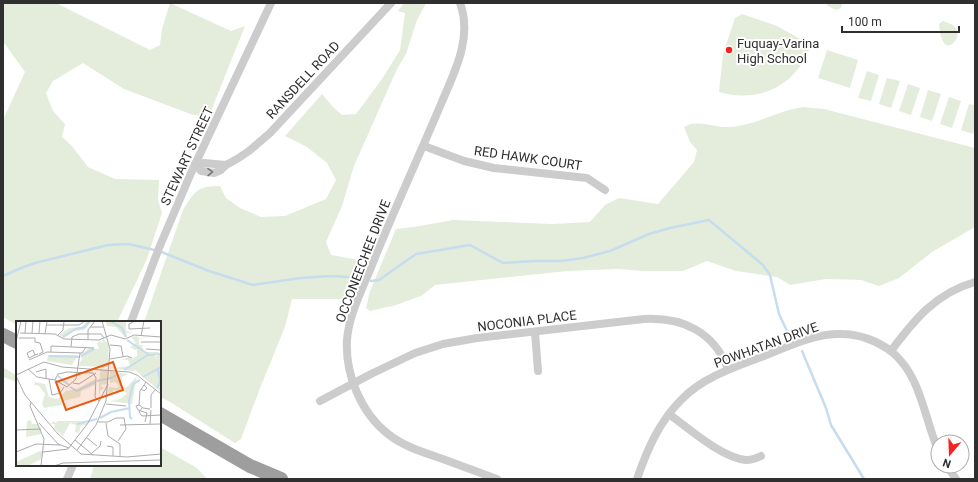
<svg xmlns="http://www.w3.org/2000/svg" width="978" height="482" viewBox="0 0 978 482" font-family="Roboto,sans-serif">
<rect width="100%" height="100%" fill="#fff"/>
<g fill="#e4eddb">
<path d="M3 3H56L150 50 160 45 162 29 170 3 231 31 245 26 209 116 193 115 124 89 83 63 53 81 46 93 53 111 65 124 62 137 72 146 88 167 115 179 159 180 158 200 162 213 147 259 117 322H17V325L3 317V120L25 72 5 44 3 43Z"/>
<path d="M404 3H426L417 20 406 54 397 69 354 166 342 206 326 242 331 255C341 257 351 258 361 261L363 267 348 299H292L285 327 260 388 241 439 235 443 170 402 160 397V322H144L183 210C195 191 197 186 220 186L226 198 240 208 261 217 285 216 326 199 336 180 327 163 307 147 285 136 322 94 333 107 342 115 356 114 382 79 400 50 405 13 398 11Z"/>
<path d="M826 3H842L841 8 836 10 828 6Z"/>
<path d="M742 14 777 26 811 45C797 85 760 104 719 92L723 54 735 18Z"/>
<path d="M943 21 953 25 958 31C959 40 948 52 943 41 940 37 940 30 939 25L940 23Z"/>
<path d="M827 50 858 60 850 88 818 78Z"/>
<path d="M867 71 879 75 871 101 858 98Z"/>
<path d="M887 78 900 81 891 108 879 104Z"/>
<path d="M908 84 920 88 911 115 899 111Z"/>
<path d="M928 90 941 94 932 121 920 117Z"/>
<path d="M949 97 961 101 952 128 940 124Z"/>
<path d="M969 104 975 105V128L973 134 961 130Z"/>
<path d="M803 107 824 109 975 148V227L932 252 899 278 879 286 861 280 826 279 790 285 777 277 736 271 707 261 683 271H643L618 269 567 271 435 285 421 296 396 305 370 311 366 308 370 291 396 229 414 227 453 220 553 224 590 222 605 205 619 198 658 204 694 162 697 150 690 142 684 127C696 119 713 127 726 127 753 127 776 111 803 107Z"/>
<path d="M3 367 17 376V382L3 377Z"/>
<path d="M160 447 197 468 207 479H90L94 465H160Z"/>
</g>
<g fill="none" stroke-linecap="round" stroke-linejoin="round">
<g stroke="#c6dcef" stroke-width="2.5">
<path d="M3 276 21 268 35 263 108 245 128 244 159 251 209 271 253 285 300 278 331 276 363 278"/>
<path d="M371 281 379 280 416 254 470 245 503 263 533 261H561L583 258 610 251 649 234 670 228 709 220 763 265 770 275 779 314 787 331 793 333"/>
<path d="M802 351 826 408 831 425 864 479"/>
</g>
<g stroke="#ccc" stroke-width="8">
<path d="M460 3C473 38 454 73 441 104 419 156 395 208 374 260 364 286 349 313 347 340 345 374 361 413 388 434 403 446 422 452 440 458 459 465 478 472 497 479"/>
<path d="M424 146 464 161 494 168 587 178 605 190"/>
<path d="M226 165 204 163 195 164 201 171 214 173 221 170 226 165 237 159 249 151 270 133 391 3"/>
<path d="M131 322 159 248 191 173 271 3"/>
<path d="M535 332 538 371"/>
<path d="M891 351C914 320 936 293 975 282"/>
<path d="M320 401 371 374 415 353 443 344 477 338 644 319C683 317 714 332 728 369"/>
<path d="M669 414C688 428 722 458 746 460 751 460 757 458 761 456"/>
<path d="M947 466 956 479"/>
<path d="M67 479 73 465"/>
<path d="M637 479C647 450 659 422 681 400 704 376 738 366 769 354 791 345 817 333 842 334 859 334 878 341 892 352 921 376 924 417 938 450"/>
</g>
<g stroke="#9e9e9e" stroke-width="14">
<path d="M3 335 17 342"/>
<path d="M160 414 250 466 281 479"/>
</g>
</g>
<defs><path id="oneway-chevron" d="M-2-3.5L2.5 0L-2 3.5" fill="none" stroke-width="1.6" stroke-linecap="round" stroke-linejoin="round"/></defs>
<use stroke="#767676" href="#oneway-chevron" transform="translate(210 172) rotate(-1)"/>
<circle fill="#f52223" stroke="#fff" stroke-width="1.5" cx="729" cy="50" r="4"/>
<g text-anchor="middle" dominant-baseline="central" stroke-width="4" stroke-linejoin="round" paint-order="stroke">
<g font-size="13" fill="#2f2f2f" stroke="#fff" text-anchor="start">
<text x="737" y="43">Fuquay-Varina<tspan x="737" dy="15">High School</tspan></text>
</g>
<g font-size="13" fill="#2f2f2f" stroke="#fff">
<text transform="translate(303 80) rotate(-47)">RANSDELL ROAD</text>
<text transform="translate(187 156) rotate(-65)">STEWART STREET</text>
<text transform="translate(528 158) rotate(8)">RED HAWK COURT</text>
<text transform="translate(363 261) rotate(-69)">OCCONEECHEE DRIVE</text>
<text transform="translate(527 321) rotate(-7)">NOCONIA PLACE</text>
<text transform="translate(766 345) rotate(-20)">POWHATAN DRIVE</text>
</g>
</g>
<g transform="translate(16 321)">
<rect width="145" height="145" fill="#fff"/>
<path d="M71 0H74L68 9 58 10 48 17 43 14 53 7 66 6ZM90 1H113H110V10L118 11 110 12 111 16H109L100 6 91 5ZM121 15 123 17 135 16 123 18V24L134 25H126L128 31H144L139 33V36L145 33V71L119 49 117 50 100 48 98 47 114 45 112 39H106L113 36 116 38 121 35V28L119 29 114 26 120 22 115 16ZM87 18 93 23 92 46 62 45 66 38 64 34 73 27 83 28 81 22 84 20 86 22ZM32 34H62L56 44 31 40ZM84 48 92 50 91 63 84 64 88 67 84 70 83 78V62L81 59 84 57ZM94 50 112 53 106 56V67L111 66 121 55 116 83 93 80 102 79 111 73 109 71 97 69V72H92L93 66 101 67 103 65 99 61 94 62ZM79 58V64L65 70 64 76 47 80 45 84 28 87 26 83 29 73 23 65 18 64 19 61 29 63 33 76 41 78 50 70 61 68ZM15 99 16 103H21L26 113 10 116 11 100ZM38 100 40 102 41 100H72L70 104H65L63 112 59 111 60 104 54 102 47 115 38 107 39 103H35ZM24 130H27L25 138 12 145H0V141Z" fill="#e4eddb"/>
<path fill="none" stroke="#c6dcef" stroke-width="2" d="M94 0 106 7 110 16M47 16 60 8 69 6 74 0M111 19 132 33M33 35 63 36M65 35 78 28M108 49 132 34 145 33M42 55 53 64M127 56 145 46M81 60 95 57 102 53M54 66 61 70 79 61M141 67 144 61 142 48M84 97 95 91 114 87M116 98 114 96 113 80 117 63 124 59M61 103 81 98"/>
<path fill="none" stroke="#acacac" stroke-width="1" d="M119 0 113 3V8L134 7M30 4H63L69 0M74 6H87M4 12 39 13 48 18 83 19 95 14 109 18 118 14 145 16M9 12 10 0M16 12 17 0M23 12 24 0M29 13 31 0M42 14 47 9 48 0M125 15 128 0M3 17H19V21L24 22 27 31 23 33M72 19V9L79 0M0 21 5 0M125 21H145M94 24 105 25 107 35M55 26 56 16 63 13H85L88 17M130 28 145 29M35 31V25L78 27M19 34 13 37 11 32 17 29 19 34 22 33M94 38 111 35 116 37M13 39 31 31 66 32 70 26M12 48 21 56 39 59 51 66 60 58 64 32M20 51 30 48V58M0 54 28 41 46 46 113 51 121 54 145 73M0 55 9 74 42 113 65 133 111 136 145 133M33 58 36 74 44 72 48 66M39 59 42 53 51 51 77 52 80 57 79 76 83 80M130 61 124 70 123 84 127 87 134 88M57 62 63 63 80 52M125 68 128 70 131 67 128 64M15 81 14 85 28 118 25 145M90 83 110 85M123 84 120 85 122 89 131 92 129 101M126 87 123 91 126 95 145 94M135 87V74L139 69M82 101H92L100 97H108L110 108 102 120M23 102 42 123 53 127M90 102 92 115 104 123V135M134 103 135 89M104 104 145 103M0 109 25 108M71 117 81 125M59 119 77 134M91 125 97 126V135M61 129 80 104 90 80 94 28 86 0M0 131 20 123 44 124M27 131 52 128 72 102 92 63M76 132 84 125 85 120M38 145 47 142 145 139"/>
<path fill="#e8590c" fill-opacity="0.15" stroke="#e8590c" stroke-width="2" d="M97 41 107 69 50 89 40 61Z"/>
<rect width="145" height="145" fill="none" stroke="#2f2f2f" stroke-width="2"/>
</g>
<rect width="978" height="482" fill="none" stroke="#2f2f2f" stroke-width="8"/>
<g transform="translate(950 454) rotate(199)"><circle r="19" fill="#ffffff" stroke="#acacac"/>
<path d="M0-3L7 15L0 10L-7 15Z" fill="#f52223"/>
<text y="-6" font-size="11" font-weight="bold" text-anchor="middle" fill="#2f2f2f">N</text>
</g>
<path d="M842 26v6h117v-6" fill="none" stroke="#2f2f2f" stroke-width="2"/>
<text x="848" y="26" font-size="12" fill="#2f2f2f" stroke="#ffffff" stroke-width="3" paint-order="stroke">100 m</text>
</svg>
